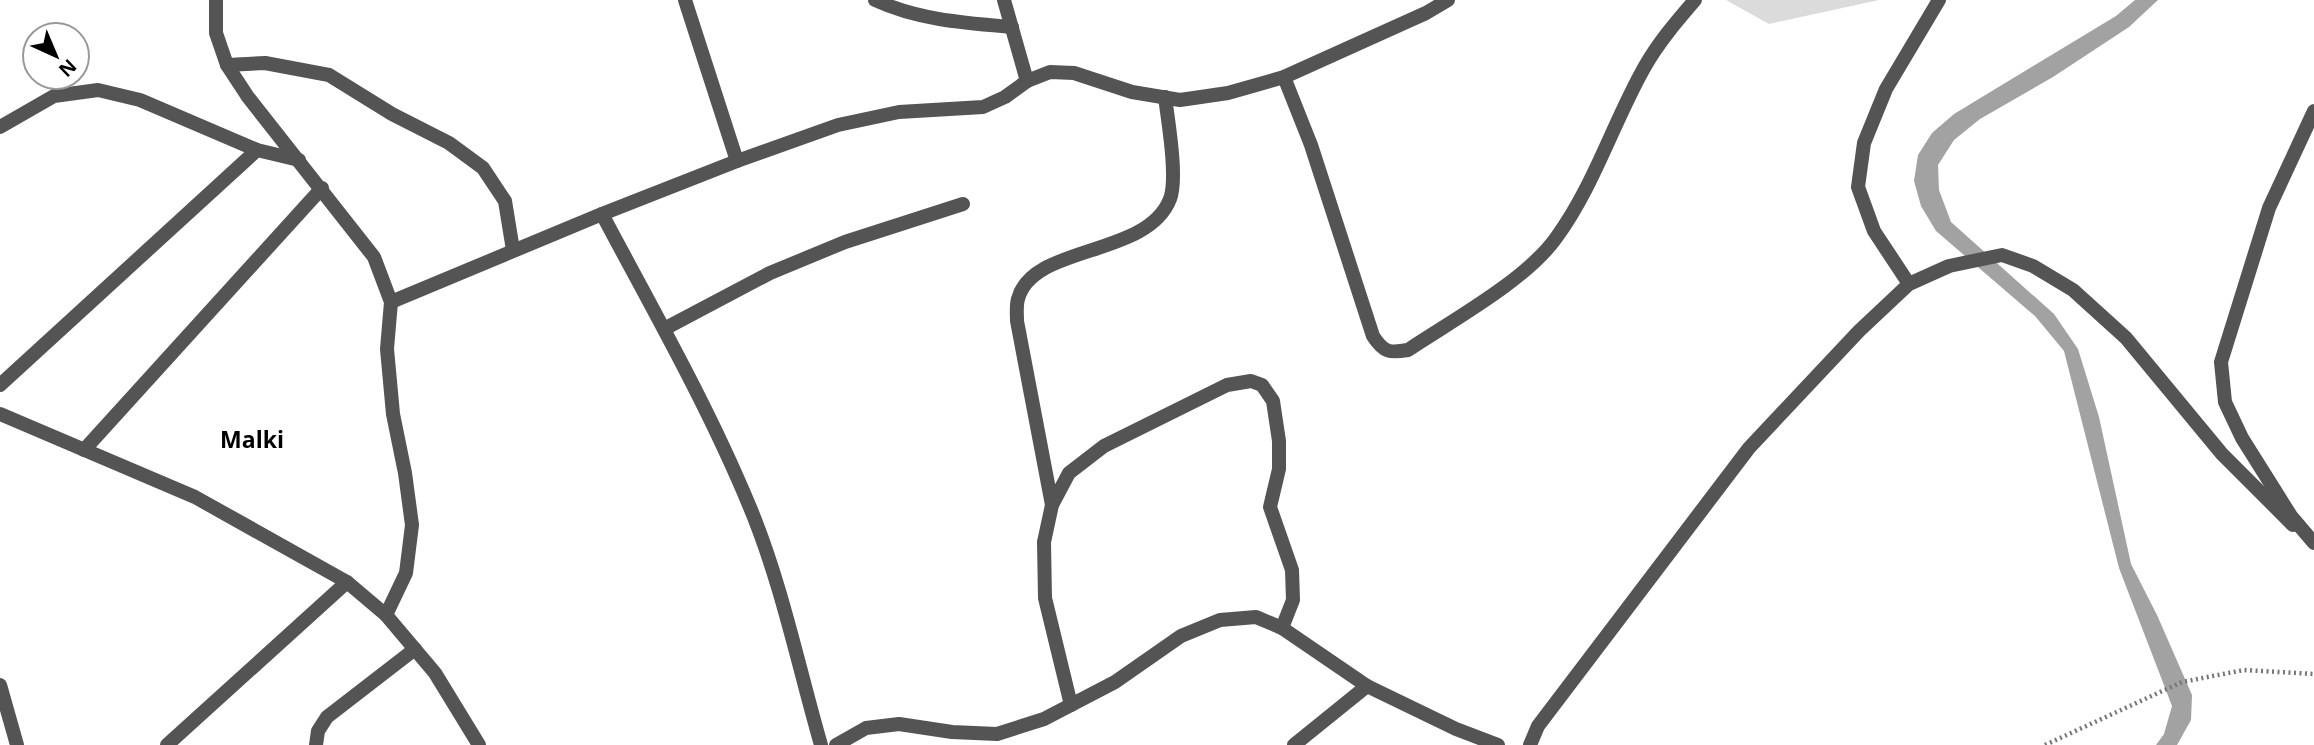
<svg xmlns="http://www.w3.org/2000/svg" width="2314" height="745" viewBox="0 0 2314 745" font-family="'Open Sans',sans-serif">
<rect width="100%" height="100%" fill="#fff"/>
<path fill="#dbdbdb" d="M1726 0H1879L1769 24Z"/>
<path fill="#a2a2a2" d="M2135 0H2158L2129 27 2053 77 1980 119 1954 140 1938 165 1939 190 1951 222 2054 314 2078 349 2099 417 2131 564 2157 615 2192 695 2191 720 2177 745H2156L2164 734 2172 706 2119 568 2064 351 2035 316 1936 231 1921 206 1914 181 1918 155 1932 133 1954 114 2116 16Z"/>
<g fill="none" stroke-linecap="round" stroke-linejoin="round">
<path stroke="#767676" stroke-width="4.5" stroke-dasharray="2 3.5" stroke-linecap="butt" d="M2045 745 2182 682 2244 670 2314 674"/>
<g stroke="#545454" stroke-width="14">
<path d="M216 0V33L227 65 248 97 374 257 391 302 387 349 393 414 405 473 412 525 406 573 386 615"/>
<path d="M685 0 737 161"/>
<path d="M875 0C918 20 965 23 1012 27"/>
<path d="M1004 0 1027 81"/>
<path d="M227 65 265 63 329 75 392 114 449 143 483 168 505 201 513 250"/>
<path d="M1284 77 1311 145 1373 336C1384 353 1390 353 1408 350 1453 320 1526 280 1556 238 1594 186 1613 123 1644 68 1658 43 1676 22 1695 0"/>
<path d="M0 127 54 96 98 90 140 100 257 150 299 160"/>
<path d="M602 214C653 310 707 404 749 505 781 581 798 665 821 745"/>
<path d="M1909 284 1874 231 1858 187 1864 143 1886 89 1939 0"/>
<path d="M391 302 602 214 737 161 838 125 899 112 983 107 1005 97 1027 81 1050 72 1074 73 1132 92 1180 100 1228 93 1284 77 1426 13 1448 0"/>
<path d="M664 329 770 273 845 242 963 204"/>
<path d="M0 385 257 150"/>
<path d="M0 414 195 497 347 582 386 615 435 673 479 745"/>
<path d="M84 450 322 188"/>
<path d="M1052 505 1017 321C1017 314 1016 306 1018 299 1032 244 1147 258 1170 199 1178 178 1168 121 1165 97"/>
<path d="M0 685 17 745"/>
<path d="M1071 705 1045 598 1044 542 1052 505 1069 473 1104 446 1227 385 1251 381 1262 385 1273 401 1279 441V469L1270 507 1292 570 1293 600 1282 628"/>
<path d="M167 745 347 582"/>
<path d="M316 745 318 731 327 717 415 649"/>
<path d="M836 745 866 728 899 724 952 732 997 734 1044 719 1115 682 1181 636 1220 620 1256 617 1282 628 1367 686 1456 729 1498 745"/>
<path d="M1294 745 1367 686"/>
<path d="M1530 745 1538 726 1749 448 1859 331 1909 284 1949 266 2002 255 2033 266 2073 290 2126 338 2222 454 2293 525"/>
</g>
<path stroke="#545454" stroke-width="14" d="M2314 111 2269 208 2221 362 2225 402 2242 438 2291 516 2314 543"/>
</g>
<g text-anchor="middle" dominant-baseline="central" stroke-width="5" stroke-linejoin="round" paint-order="stroke">
<g font-size="23" font-weight="bold" fill="#000" stroke="#fff">
<text x="252" y="439">Malki</text>
</g>
</g>
<g transform="translate(56 56) rotate(136)"><circle r="33" fill="#ffffff" stroke="#999999" stroke-width="2"/>
<path d="M0-5L12 26L0 18L-12 26Z" fill="#000000"/>
<text y="-10" font-size="19" font-weight="bold" text-anchor="middle" fill="#000000">N</text>
</g>
</svg>
